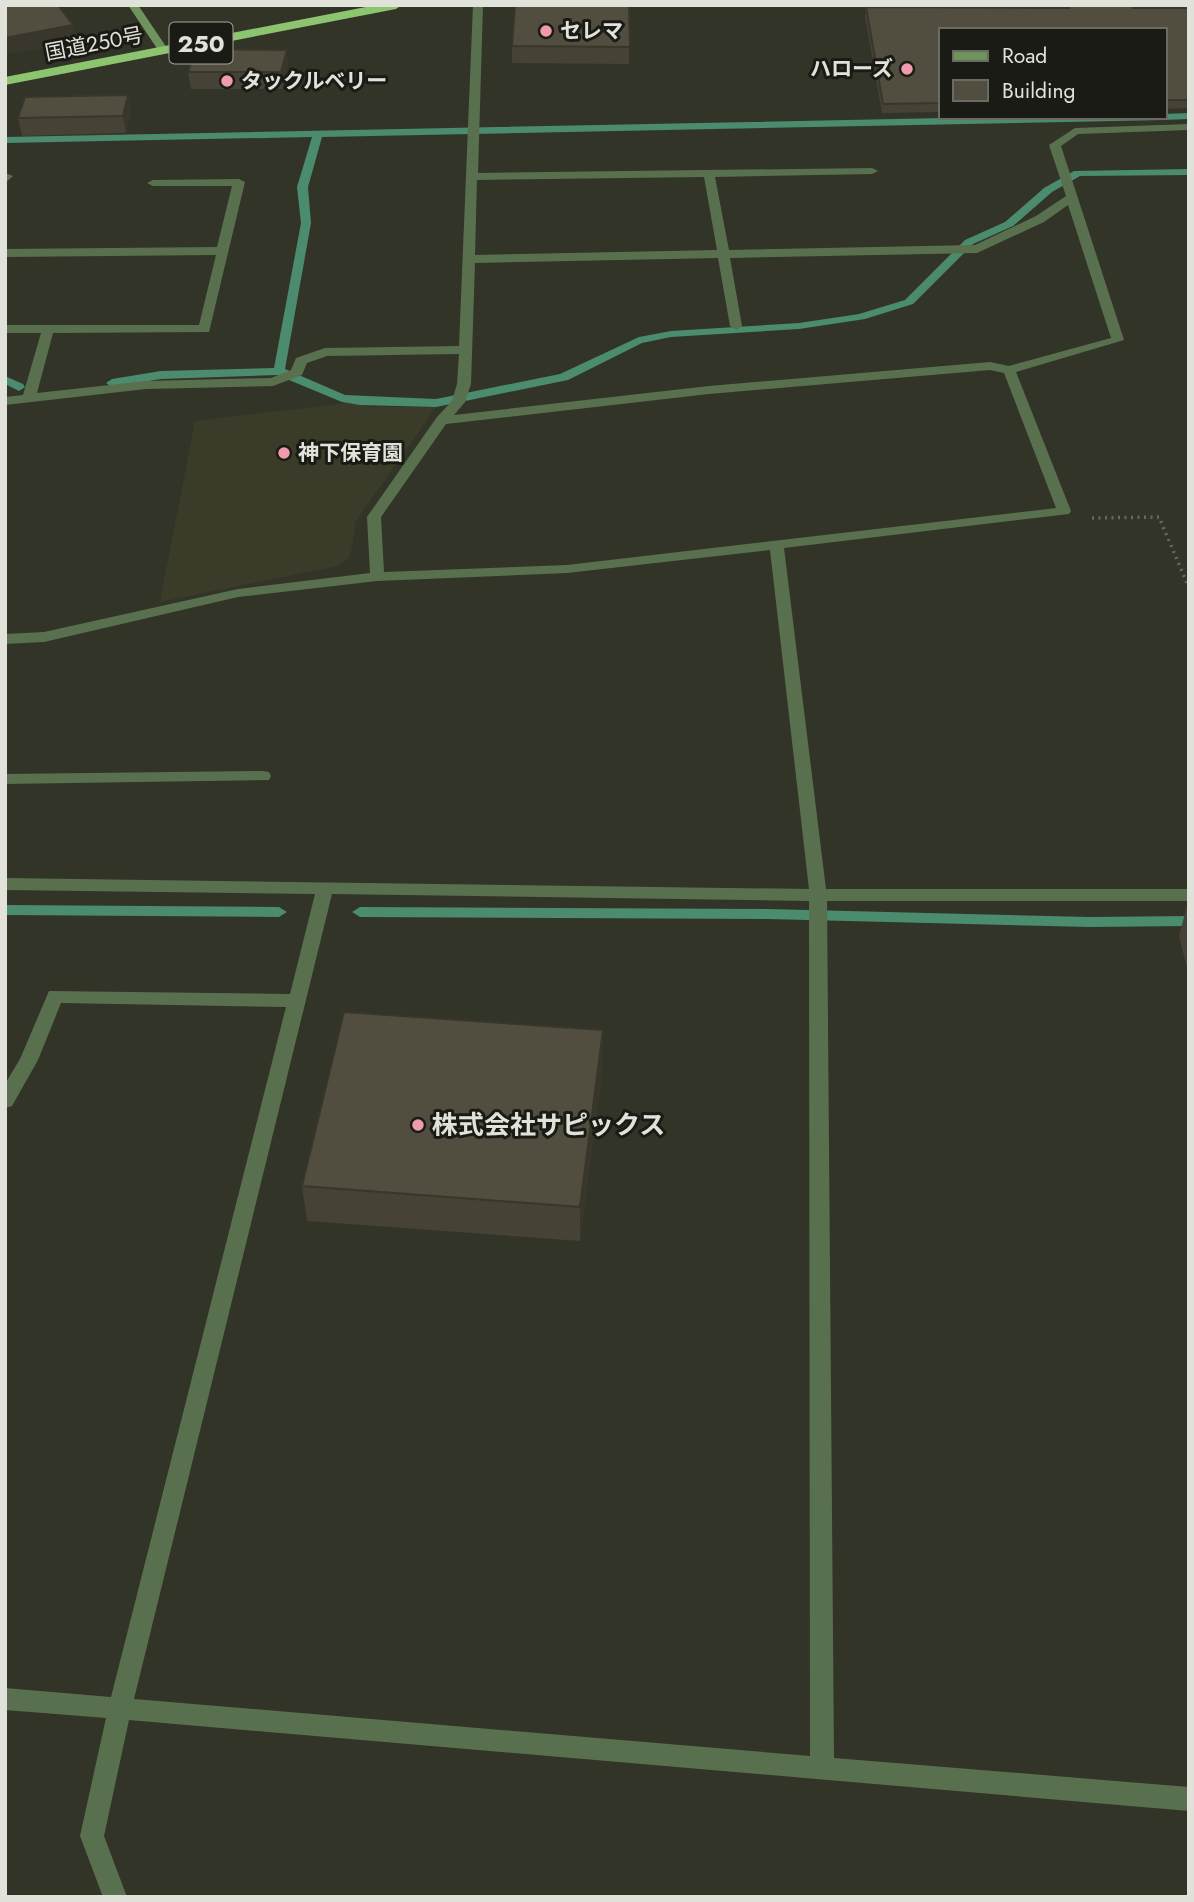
<svg xmlns="http://www.w3.org/2000/svg" width="1194" height="1902" viewBox="0 0 1194 1902" font-family="Jost,'Noto Sans JP',sans-serif">
<rect width="100%" height="100%" fill="#323427"/>
<path fill="#3a3c29" d="M347 403 375 407H436L356 521 350 557 338 566 160 602 195 421Z"/>
<g fill="none" stroke-linecap="round" stroke-linejoin="round">
<g fill="#4a8c6d" fill-rule="evenodd">
<path d="M1189 113V119L1164 120 322 137 308 187 311 223 285 369 345 395 436 399 560 374 639 337 671 331 799 323 859 314 905 300 965 240 1005 222 1044 188 1074 171 1189 169V175L1080 176 1052 192 1013 226 973 244 913 304 865 319 799 329 671 337 642 343 568 380 436 407 360 405 342 402 277 375 161 379 112 387 106 383 112 379 161 371 274 368 301 223 297 187 312 137 5 143V137L993 117H1164V114Z"/>
<path d="M5 376 23 384 25 387 19 391 5 384Z"/>
<path d="M5 905 279 907 287 912 279 917 5 915Z"/>
<path d="M360 907 767 909 1090 917 1189 916V926L1090 927 767 919 360 917 352 912Z"/>
</g>
<path stroke="#68695e" stroke-width="3.5" stroke-dasharray="2 4.5" stroke-linecap="butt" d="M1092 518 1159 517 1189 588"/>
<g fill="#59704e" fill-rule="evenodd">
<path d="M473 5H483L478 173 872 168 878 171 872 174 715 177 729 250 975 245 1036 216 1066 196 1049 145 1075 128 1189 124V130L1078 134 1061 146 1124 340 1016 372 1071 511 1069 514 784 548 826 889H1189V901H827L834 1758 1189 1787V1811L129 1720 104 1836 127 1897H103L80 1836 106 1718 5 1710V1688L111 1697 286 1007 61 1003 38 1060 12 1106 5 1108V1084L20 1059 49 991 290 994 315 894 5 890V878L809 889 770 550 567 573 377 581 238 597 44 642 5 644V634L44 632 238 589 370 573 367 517 437 417 452 401 457 384 459 354 327 356 307 363 302 375 273 386 146 389 5 405V397L23 395 41 333H5V325H199L216 255 5 257V249L217 247 232 186H153L147 183 153 180 239 179 245 182 209 332 53 333 37 393 146 381 271 378 291 370 296 358 325 348 459 346ZM704 177 717 250 475 255 477 180ZM1068 205 1111 338 1009 366 990 362 709 386 454 415 465 402 471 384 475 263 718 258 730 326 736 330 742 326 730 258 977 253 1044 222ZM990 370 1004 373 1056 508 567 565 384 572 381 517 446 424 709 394ZM332 894 809 901 810 1756 134 1699Z"/>
<path d="M5 173 13 176 5 183Z"/>
<path d="M263 771 269 772 271 776 269 780 5 784V774Z"/>
</g>
<path fill="#6e935c" fill-rule="evenodd" d="M128 5H138L169 51 168 53H160Z"/>
<path fill="#8cc46f" fill-rule="evenodd" d="M376 5H402L396 9 5 85V77Z"/>
</g>
<g fill="#464236">
<path d="M629 5V64L512 63V46Z"/>
<path d="M1065 5H1132L1133 8H1189V108L1164 109V30H940V112L882 113 865 16 866 7 1065 8Z"/>
<path d="M288 67 283 89H191L188 72Z"/>
<path d="M128 95 131 112 126 133 22 136 18 118Z"/>
<path d="M1189 898V976L1179 936Z"/>
<path d="M603 1065 580 1241 307 1221 302 1186Z"/>
</g>
<g fill="#39362c">
<path d="M73 25 76 42 5 55V38Z"/>
<path d="M287 50 288 67 283 89 281 72Z"/>
<path d="M128 95 131 112 126 133 123 116Z"/>
<path d="M603 1030V1065L580 1241V1207Z"/>
</g>
<g fill="#514d3f" stroke="#39362c" stroke-width="2">
<path d="M5 5H58L73 25 5 38Z"/>
<path d="M515 5H629L630 47 512 46Z"/>
<path d="M1068 5H1132L1133 8H1189V100H1164V30H940V103L883 104 866 7 1069 8Z"/>
<path d="M196 49 287 50 281 72H188Z"/>
<path d="M128 95 123 116 18 118 25 97Z"/>
<path d="M344 1012 603 1030 580 1207 302 1186Z"/>
</g>
<g fill="#f29aad" stroke="#1a1b15" stroke-width="2.5">
<circle cx="546" cy="31" r="7"/>
<circle cx="907" cy="69" r="7"/>
<circle cx="227" cy="81" r="7"/>
<circle cx="284" cy="453" r="7"/>
<circle cx="418" cy="1125" r="7"/>
</g>
<g text-anchor="middle" dominant-baseline="central" stroke-width="6" stroke-linejoin="round" paint-order="stroke">
<g font-size="21" font-weight="bold" fill="#e1e2da" stroke="#1a1b15" text-anchor="start">
<text x="560" y="31">セレマ</text>
<text x="893" y="69" text-anchor="end">ハローズ</text>
<text x="241" y="81">タックルベリー</text>
<text x="298" y="453">神下保育園</text>
</g>
<g font-size="21" fill="#e1e2da" stroke="#1a1b15">
<text transform="translate(94 44) rotate(-11)">国道250号</text>
</g>
<rect fill="#1a1b15" stroke="#a5a69f" stroke-width="2" x="169.5" y="22.5" width="63" height="41" rx="5"/>
<g font-size="24" font-weight="bold" fill="#e1e2da">
<text x="201" y="43">250</text>
</g>
<g font-size="26" font-weight="bold" fill="#e1e2da" stroke="#1a1b15" text-anchor="start">
<text x="432" y="1125">株式会社サピックス</text>
</g>
</g>
<rect width="1194" height="1902" fill="none" stroke="#e1e2da" stroke-width="14"/>
<rect x="939" y="28" width="228" height="91" fill="#1a1b15" stroke="#6a6b64" stroke-width="2"/>
<rect x="953" y="51" width="35" height="10" fill="#6e935c" stroke="#6a6b64" stroke-width="2"/>
<text x="1002" y="63" font-size="21" fill="#e1e2da">Road</text>
<rect x="953" y="80" width="35" height="21" fill="#514d3f" stroke="#6a6b64" stroke-width="2"/>
<text x="1002" y="98" font-size="21" fill="#e1e2da">Building</text>
</svg>
